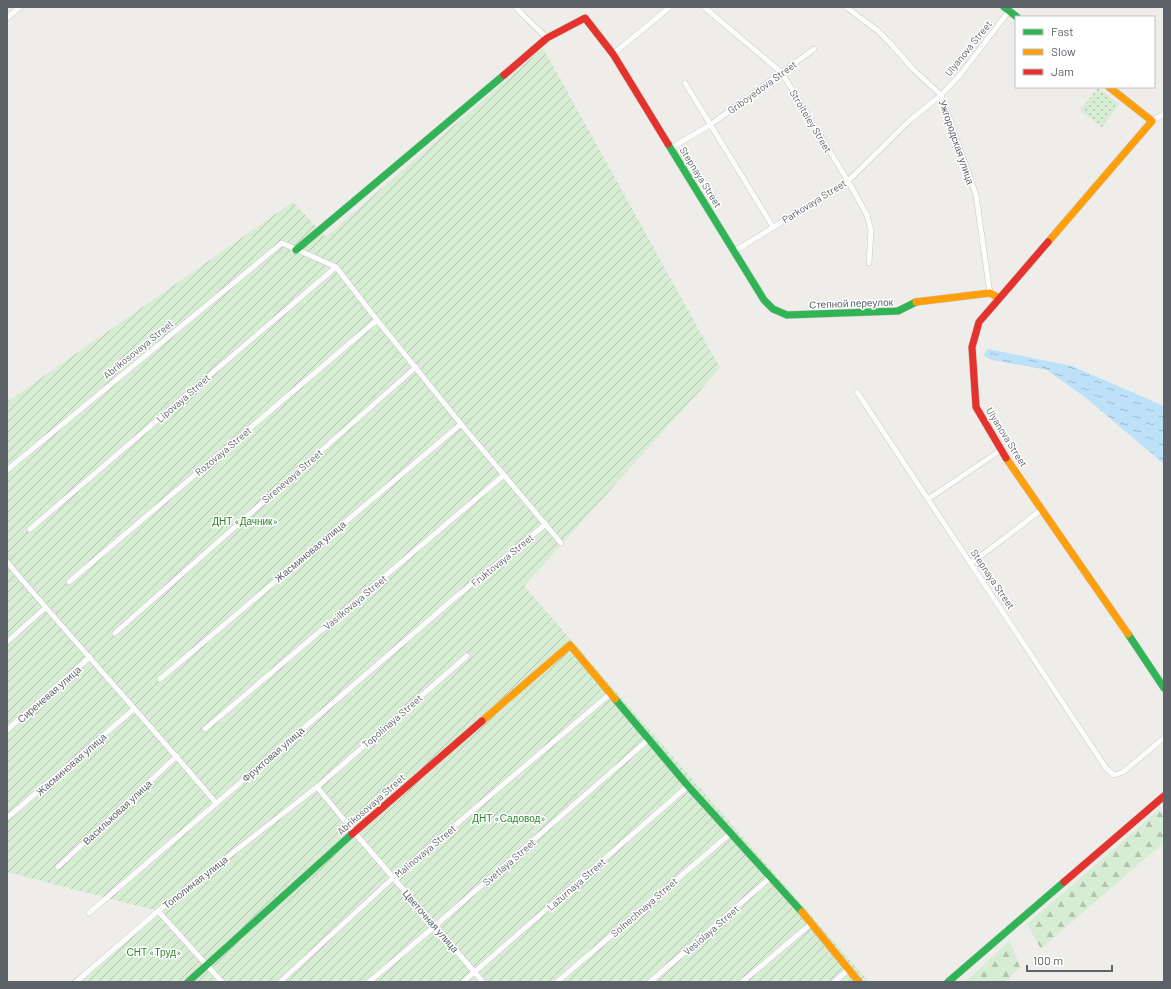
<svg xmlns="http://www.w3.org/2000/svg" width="1171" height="989" viewBox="0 0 1171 989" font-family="Barlow,sans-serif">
<defs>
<pattern id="grass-dots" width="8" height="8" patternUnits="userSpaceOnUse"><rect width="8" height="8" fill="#d6ecd3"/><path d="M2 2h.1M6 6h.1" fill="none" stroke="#b1c3af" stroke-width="1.8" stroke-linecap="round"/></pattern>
<pattern id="forest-firs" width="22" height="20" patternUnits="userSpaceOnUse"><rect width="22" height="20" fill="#d6ecd3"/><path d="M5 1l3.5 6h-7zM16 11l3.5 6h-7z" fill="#b1c3af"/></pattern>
<pattern id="garden-furrows" width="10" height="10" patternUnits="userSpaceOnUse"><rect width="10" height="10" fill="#d6ecd3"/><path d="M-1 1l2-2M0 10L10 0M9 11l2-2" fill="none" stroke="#b1c3af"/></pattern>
<pattern id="water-ripples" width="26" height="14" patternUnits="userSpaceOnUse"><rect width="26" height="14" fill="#bde1f8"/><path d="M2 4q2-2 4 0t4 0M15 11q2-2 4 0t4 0" fill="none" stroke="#9dbacd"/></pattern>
</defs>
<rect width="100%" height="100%" fill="#eeede9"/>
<path fill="url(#grass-dots)" d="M1098 88 1119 104 1102 127 1080 110Z"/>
<g fill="url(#forest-firs)">
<path d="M1159 810 1164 818V842L1041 949 1027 924Z"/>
<path d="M1010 940 1020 967 1005 982H965Z"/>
</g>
<path fill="url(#garden-furrows)" d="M543 48 720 368 524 586 869 982H70L158 911 7 872V402L293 202 326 237Z"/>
<path fill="url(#water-ripples)" d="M988 349 1072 366 1164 406V464L1086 398 1047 370 992 360 983 355Z"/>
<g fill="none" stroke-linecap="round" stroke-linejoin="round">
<defs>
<g id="street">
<path d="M516 7 523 15 547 38"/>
<path d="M704 7 782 73 848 181 867 215 871 230 869 263"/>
<path d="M846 7 877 30 890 43 913 69 941 95 976 195 990 293"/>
<path d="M7 18 20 7"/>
<path d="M613 54 670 7"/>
<path d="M685 83 773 227"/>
<path d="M1152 121 1164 114"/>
<path d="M671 148 710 125 814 49"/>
<path d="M735 251 848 181 909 121 941 95 960 75 1009 11"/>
<path d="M857 392 1106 768 1114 775 1123 772 1164 738"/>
<path d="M7 470 282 243 336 267 377 320 461 424 561 543"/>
<path d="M928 499 1001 450"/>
<path d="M30 529 336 267"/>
<path d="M7 562C76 644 148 722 216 803"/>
<path d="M971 563 1006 537 1042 509"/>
<path d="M69 582 377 320"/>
<path d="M115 633 416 367"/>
<path d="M7 642 45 608"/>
<path d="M160 679 461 424"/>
<path d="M205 729 504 475"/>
<path d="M7 730 90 657"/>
<path d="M317 787 354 832 483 982"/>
<path d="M7 818 134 709"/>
<path d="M58 867 177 756"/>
<path d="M158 911 222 982"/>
<path d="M89 913 457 596 546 524"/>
<path d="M76 982 158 911 317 787 467 656"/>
<path d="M280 982 393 878 610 694"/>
<path d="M369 982 435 926 648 740"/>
<path d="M463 982 688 786"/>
<path d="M557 982 731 833"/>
<path d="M650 982 771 877"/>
<path d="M742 982 812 923"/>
<path d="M834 982 849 969"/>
</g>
<g id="fast">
<path d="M1004 7 1017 17"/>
<path d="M668 144 764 300 773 309 787 315 898 311 916 302"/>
<path d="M296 250 504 75"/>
<path d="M1128 634 1164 688"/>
<path d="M615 699 688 786 802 912"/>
<path d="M188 982 352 834"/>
<path d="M948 982 1064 882"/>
</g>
<g id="slow">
<path d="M1048 242 1152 121 1109 87"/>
<path d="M916 302 990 293 999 298"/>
<path d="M1006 458 1128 634"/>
<path d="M482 721 570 645 615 699"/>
<path d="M802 912 859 982"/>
</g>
<g id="jam">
<path d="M504 75 547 38 585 18 613 54 668 144"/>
<path d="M1006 458 976 407 972 347 979 322 1048 242"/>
<path d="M352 834 482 721"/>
<path d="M1064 882 1164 796"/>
</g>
</defs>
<use href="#street" stroke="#c9cac9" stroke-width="6"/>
<use href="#fast" stroke="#c9caca" stroke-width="8"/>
<use href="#slow" stroke="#c9caca" stroke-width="8"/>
<use href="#jam" stroke="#c9caca" stroke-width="8"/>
<use href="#street" stroke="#fcfcfc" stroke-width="5"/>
<use href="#fast" stroke="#30b455" stroke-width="7"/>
<use href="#slow" stroke="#ff9f0a" stroke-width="7"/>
<use href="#jam" stroke="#e5322d" stroke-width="7"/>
</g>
<g text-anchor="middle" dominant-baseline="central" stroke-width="3" stroke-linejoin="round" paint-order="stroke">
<g font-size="10" fill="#5d6268" stroke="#fff">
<text transform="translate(968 48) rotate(-51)">Ulyanova Street</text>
<text transform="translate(762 87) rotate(-36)">Griboyedova Street</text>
<text transform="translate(811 121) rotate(59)">Stroiteley Street</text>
<text transform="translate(957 142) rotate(71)">Ужгородская улица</text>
<text transform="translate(701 177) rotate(58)">Stepnaya Street</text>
<text transform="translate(814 201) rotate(-32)">Parkovaya Street</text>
<text transform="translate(851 303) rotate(-2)">Степной переулок</text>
<text transform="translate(138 349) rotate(-39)">Abrikosovaya Street</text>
<text transform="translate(183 398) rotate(-41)">Lipovaya Street</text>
<text transform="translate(1007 437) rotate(58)">Ulyanova Street</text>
<text transform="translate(223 451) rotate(-40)">Rozovaya Street</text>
<text transform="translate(292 476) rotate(-41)">Sirenevaya Street</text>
<text transform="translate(310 551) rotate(-40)">Жасминовая улица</text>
<text transform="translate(502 560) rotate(-39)">Fruktovaya Street</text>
<text transform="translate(993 579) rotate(56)">Stepnaya Street</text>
<text transform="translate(355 602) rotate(-40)">Vasilkovaya Street</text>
<text transform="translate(49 694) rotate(-41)">Сиреневая улица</text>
<text transform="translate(392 721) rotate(-41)">Topolinaya Street</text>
<text transform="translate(273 754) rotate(-41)">Фруктовая улица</text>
<text transform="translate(71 764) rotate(-41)">Жасминовая улица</text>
<text transform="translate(371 804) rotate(-41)">Abrikosovaya Street</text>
<text transform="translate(117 812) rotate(-43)">Васильковая улица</text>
<text transform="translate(425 851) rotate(-40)">Malinovaya Street</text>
<text transform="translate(509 862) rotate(-41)">Svetlaya Street</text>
<text transform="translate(195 882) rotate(-38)">Тополиная улица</text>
<text transform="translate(576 884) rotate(-41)">Lazurnaya Street</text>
<text transform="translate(644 907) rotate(-41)">Solnechnaya Street</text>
<text transform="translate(431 921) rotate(49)">Цветочная улица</text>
<text transform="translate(711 930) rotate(-41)">Vesiolaya Street</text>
</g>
<g font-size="10" fill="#2d872f" stroke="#fff">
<text x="245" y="521">ДНТ «Дачник»</text>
<text x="509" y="818">ДНТ «Садовод»</text>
<text x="154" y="952">СНТ «Труд»</text>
</g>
</g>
<rect width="1171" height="989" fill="none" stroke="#5d6268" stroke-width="16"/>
<rect x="1015" y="16" width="140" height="72" fill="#ffffff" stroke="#bec0c3"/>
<rect x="1023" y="29" width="20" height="6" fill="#30b455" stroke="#bec0c3"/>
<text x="1051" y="36" font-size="12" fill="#5d6268">Fast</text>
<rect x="1023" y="49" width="20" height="6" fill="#ff9f0a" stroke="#bec0c3"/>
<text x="1051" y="56" font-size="12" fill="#5d6268">Slow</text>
<rect x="1023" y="69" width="20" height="6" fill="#e5322d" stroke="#bec0c3"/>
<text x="1051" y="76" font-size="12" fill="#5d6268">Jam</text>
<path d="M1027 965v6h85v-6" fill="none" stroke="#5d6268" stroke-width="2"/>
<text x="1033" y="965" font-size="12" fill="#5d6268" stroke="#ffffff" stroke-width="3" paint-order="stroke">100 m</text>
</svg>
